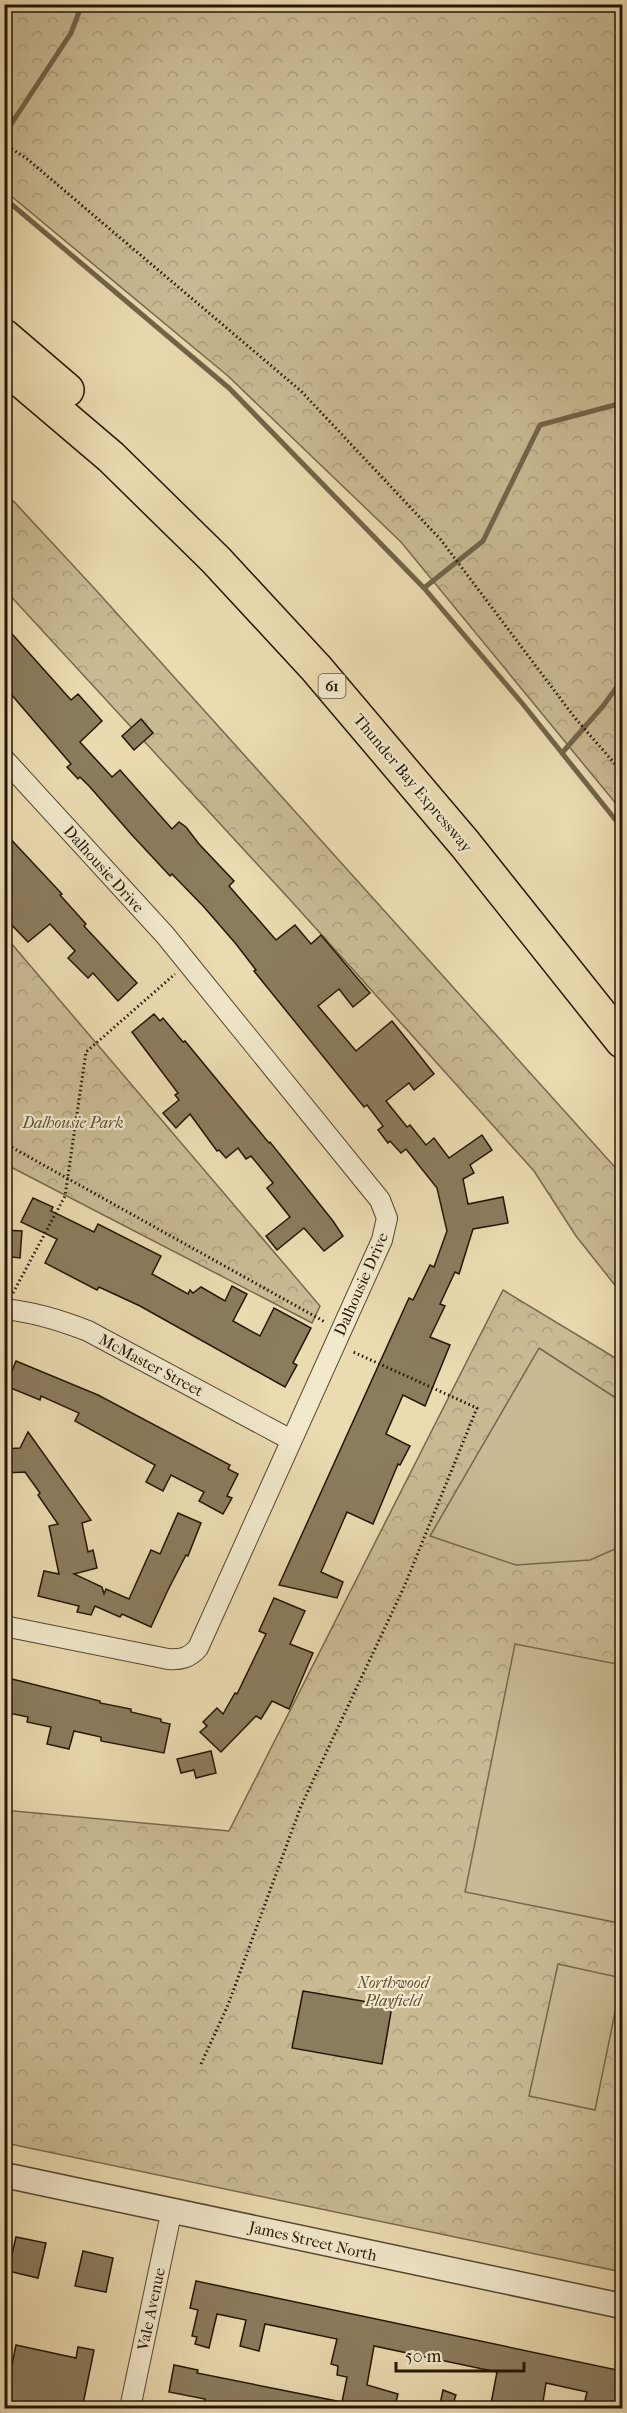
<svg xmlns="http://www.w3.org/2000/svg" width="627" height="2413" viewBox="0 0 627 2413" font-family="'IM FELL French Canon',serif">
<defs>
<pattern id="forest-crowns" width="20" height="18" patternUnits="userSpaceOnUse" patternTransform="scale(1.5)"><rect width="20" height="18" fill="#c9ba94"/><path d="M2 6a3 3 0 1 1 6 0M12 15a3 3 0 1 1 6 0" fill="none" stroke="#ac9f7e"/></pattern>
</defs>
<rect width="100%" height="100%" fill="#ebdbb1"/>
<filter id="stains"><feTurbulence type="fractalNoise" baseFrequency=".00333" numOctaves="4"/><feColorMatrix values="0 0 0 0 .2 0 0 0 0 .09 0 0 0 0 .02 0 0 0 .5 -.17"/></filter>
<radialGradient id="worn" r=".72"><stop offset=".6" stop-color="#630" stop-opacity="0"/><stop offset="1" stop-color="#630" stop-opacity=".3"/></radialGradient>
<g fill="url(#forest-crowns)" stroke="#76684c" stroke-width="1.5">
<path d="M4 5H622V811L401 542 228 376 5 191Z"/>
<path d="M5 492 94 588 622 1175V1294L576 1236 534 1171 293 903 5 590Z"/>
<path d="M5 936 320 1306 312 1323 5 1164Z"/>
<path d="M503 1290 622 1362V2272L5 2143 4 1810 229 1831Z"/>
</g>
<g fill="#c9ba94" stroke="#76684c" stroke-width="1.5">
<path d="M539 1348 622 1402V1546L590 1560 516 1565 430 1536Z"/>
<path d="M515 1644 622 1665V1907L619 1923 465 1892Z"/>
<path d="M558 1964 622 1978 595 2110 529 2096Z"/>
</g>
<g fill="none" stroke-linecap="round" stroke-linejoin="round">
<g stroke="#726448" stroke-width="5">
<path d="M4 135 71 33 82 4"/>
<path d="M4 198 229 388 424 588 522 703 622 828"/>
<path d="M424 588 483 541 540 425 622 403"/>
<path d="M562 753 603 706 622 680"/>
</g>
</g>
<g fill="#8b7c5e" stroke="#231604" stroke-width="1.5">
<path d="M4 625 71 700 78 694 102 721 80 742 112 777 120 770 172 829 179 822 186 827 199 844 234 881 229 886 276 940 295 925 311 944 321 935 358 979 370 993 353 1007 339 989 318 1006 356 1051 392 1021 408 1041 434 1074 414 1090 409 1083 386 1101 407 1127 410 1125 426 1145 434 1138 449 1158 482 1135 492 1150 470 1165 474 1173 463 1179 468 1204 503 1197 508 1223 473 1229 459 1274 455 1272 440 1304 445 1306 430 1337 450 1345 425 1406 403 1395 386 1434 410 1446 400 1465 398 1464 373 1524 347 1512 321 1572 343 1582 337 1598 279 1585 409 1298 413 1300 430 1265 434 1267 447 1231 437 1188 406 1149 401 1153 390 1141 388 1143 378 1130 383 1126 367 1105 364 1107 254 971 256 970 236 944 204 907 172 874 170 876 132 835 90 787 80 777 78 779 67 767 71 764 4 686Z"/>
<path d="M141 719 153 733 134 750 122 736Z"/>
<path d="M4 832 62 894 60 895 86 924 84 926 137 983 118 1001 93 973 88 978 68 958 75 951 50 924 28 942 4 917V897L12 890 4 882Z"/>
<path d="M154 1014 160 1021 163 1018 183 1042 185 1041 269 1143 270 1142 333 1221 343 1236 324 1251 304 1228 277 1250 266 1236 290 1217 267 1188 273 1183 251 1156 246 1159 238 1148 226 1158 219 1150 217 1151 190 1114 176 1128 163 1113 179 1100 175 1095 178 1093 132 1032Z"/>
<path d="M33 1198 53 1207 51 1211 94 1232 98 1224 161 1256 152 1274 188 1294 190 1290 193 1293 201 1287 225 1301 232 1286 247 1294 233 1321 260 1336 274 1308 311 1328 293 1363 297 1365 285 1387 140 1306 99 1287 97 1290 45 1263 57 1239 21 1222Z"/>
<path d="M4 1230 22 1231 20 1258 4 1256Z"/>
<path d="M16 1361 98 1395 230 1465 228 1469 238 1474 227 1496 232 1498 223 1514 199 1501 204 1492 171 1475 163 1491 146 1482 155 1465 75 1421 79 1413 41 1396 40 1400 6 1386Z"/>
<path d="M28 1432 91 1520 82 1523 88 1552 93 1550 97 1568 74 1574 102 1587 104 1594 106 1589 129 1599 151 1550 160 1554 178 1513 201 1523 188 1556 186 1555 168 1590 151 1627 122 1614 120 1617 95 1606 91 1615 77 1612 79 1606 38 1596 44 1571 59 1574 49 1526 58 1524 38 1495 40 1493 25 1472 4 1473V1449L20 1448Z"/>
<path d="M274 1598 305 1611 290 1644 313 1653 289 1709 272 1701 261 1719 256 1716 221 1752 200 1732 207 1726 203 1722 217 1708 223 1714 235 1693 237 1694 266 1634 259 1631Z"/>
<path d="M8 1678 100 1701V1703L131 1709V1712L161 1719V1722L170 1724 164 1753 101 1741V1737L74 1731 69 1749 47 1744 51 1727 27 1722 28 1717 4 1712V1682L7 1683Z"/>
<path d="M211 1751 216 1773 196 1778 194 1770 181 1773 177 1759Z"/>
<path d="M303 1991 392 2006 382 2064 292 2048Z"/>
<path d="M16 2237 46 2243 38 2278 8 2271Z"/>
<path d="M83 2251 113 2258 106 2292 75 2286Z"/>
<path d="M196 2281 622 2371V2409H583L587 2392 546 2383 542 2408 509 2402 504 2403 499 2409H490L497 2372 374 2346 367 2385 398 2394 394 2409H225L204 2404 205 2399 169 2392 174 2365 198 2370 197 2373 342 2402 347 2377 337 2375 338 2366 331 2364 337 2339 265 2324 259 2351 240 2346 246 2320 217 2314 209 2348 195 2344 197 2337 192 2336 198 2310 190 2308Z"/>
<path d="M16 2345 76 2358 78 2347 94 2350 82 2409H46L5 2400Z"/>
<path d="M443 2390 456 2395 451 2409H439Z"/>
</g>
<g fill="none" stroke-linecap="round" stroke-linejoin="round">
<defs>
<g id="minor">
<path d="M4 759 165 935 380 1200 387 1218 382 1240 198 1648C189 1658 181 1660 168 1659L4 1626"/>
<path d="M4 1309C34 1312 60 1320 88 1331L291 1440"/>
<path d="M130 2408 172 2209"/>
</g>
<path id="tertiary" d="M4 2175 622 2306"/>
<g id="trunk">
<path d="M4 336 67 390"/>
<path d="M4 366 111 457 216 560 316 668 465 844 622 1041"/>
</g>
</defs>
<use href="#minor" stroke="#55472f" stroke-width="22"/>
<use href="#tertiary" stroke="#55472f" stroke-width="27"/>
<use href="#trunk" stroke="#231604" stroke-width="36"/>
<g stroke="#231604" stroke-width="3" stroke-dasharray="1.5 3" stroke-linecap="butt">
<path d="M4 144 26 158 301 391 441 540 575 718 622 772"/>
<path d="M4 1143 325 1322"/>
<path d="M13 1293 65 1196 86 1052 175 974"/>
<path d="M201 2064 228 2005 301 1806 404 1587 477 1408 351 1351"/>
</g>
<use href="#minor" stroke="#f2e8cc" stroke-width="20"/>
<use href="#tertiary" stroke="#f2e8cc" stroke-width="24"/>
<use href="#trunk" stroke="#ebdbb1" stroke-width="33"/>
</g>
<g text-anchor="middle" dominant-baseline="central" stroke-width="4.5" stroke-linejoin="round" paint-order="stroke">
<rect fill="#f2e8cc" stroke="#615540" stroke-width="1.5" x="318.5" y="674" width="27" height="24" rx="4.5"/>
<g font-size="15" font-weight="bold" fill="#231604">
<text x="332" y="686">61</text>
</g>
<g font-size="16" fill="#231604" stroke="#f2e8cc">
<text transform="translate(413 783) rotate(50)">Thunder Bay Expressway</text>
<text transform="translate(104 869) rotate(48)">Dalhousie Drive</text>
<text transform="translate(361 1284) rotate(-66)">Dalhousie Drive</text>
<text transform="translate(151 1365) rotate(28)">McMaster Street</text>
<text transform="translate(313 2241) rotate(13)">James Street North</text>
<text transform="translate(151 2309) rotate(-78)">Vale Avenue</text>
</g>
<g font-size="16" font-style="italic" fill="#5d4f36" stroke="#f2e8cc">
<text x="73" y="1122">Dalhousie Park</text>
<text x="393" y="1982">Northwood<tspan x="393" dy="18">Playfield</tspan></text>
</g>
</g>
<rect width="627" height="2413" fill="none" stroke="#ebdbb1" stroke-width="24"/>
<rect x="6" y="6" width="615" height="2401" fill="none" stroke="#231604" stroke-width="3"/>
<rect x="12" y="12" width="603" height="2389" fill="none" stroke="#231604" stroke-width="1.5"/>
<path d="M396 2362v9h128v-9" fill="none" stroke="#231604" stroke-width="3"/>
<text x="405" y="2362" font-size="18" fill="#231604" stroke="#f2e8cc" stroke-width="4.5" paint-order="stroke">50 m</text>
<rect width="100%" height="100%" filter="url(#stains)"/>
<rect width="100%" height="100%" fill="url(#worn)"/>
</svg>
